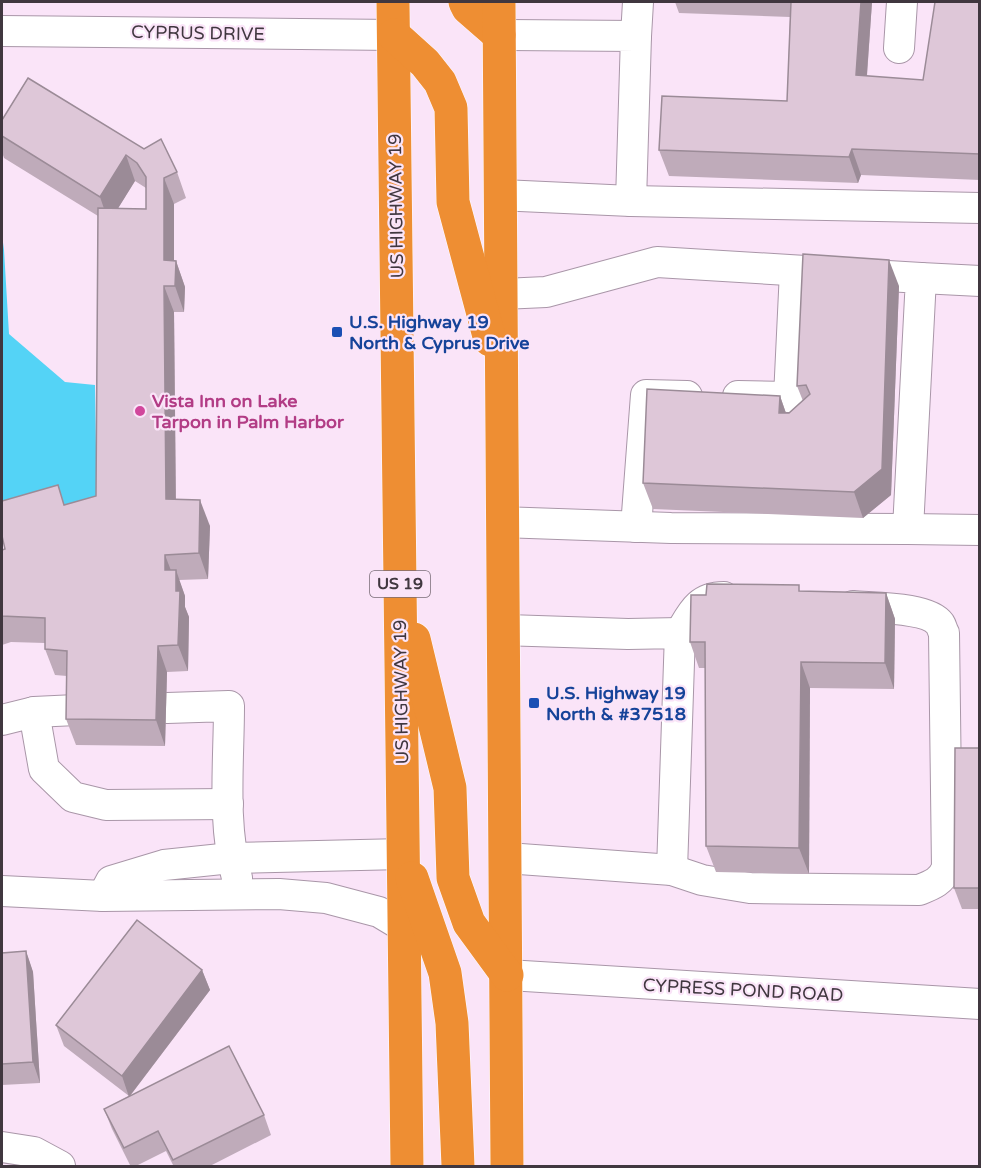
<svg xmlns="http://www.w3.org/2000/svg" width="981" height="1168" viewBox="0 0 981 1168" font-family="'Varela Round',sans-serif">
<rect width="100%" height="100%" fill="#fae4f8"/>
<path fill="#54d3f6" d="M2 235 4 250 9 334 65 382 95 385 97 508 2 506Z"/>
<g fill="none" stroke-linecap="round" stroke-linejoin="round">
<defs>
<g id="minor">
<path d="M2 31 394 35"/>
<path d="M499 35 636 36 631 201"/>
<path d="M636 36 638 2"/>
<path d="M899 48 902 2"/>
<path d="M500 195 631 201 980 208"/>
<path d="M921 278 980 281"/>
<path d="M501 294 546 292 657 262 921 278 908 529 671 528 503 522"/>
<path d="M738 396 789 397 795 271"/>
<path d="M636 527 646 395 687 396"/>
<path d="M908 529 980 530"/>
<path d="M504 630 628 634 680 633 672 870"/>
<path d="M680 633C692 613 698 597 724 597"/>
<path d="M167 708 229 706C229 762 222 823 237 878"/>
<path d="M34 712 76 710"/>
<path d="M2 720 34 712 44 769 73 797 106 805 228 804"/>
<path d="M506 858 672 870 702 880 750 888 919 890C932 885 941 882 947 868L944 633C942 630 942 627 940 624 928 607 873 608 853 606"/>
<path d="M2 891 103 896 279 894 326 898 379 912 404 927"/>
<path d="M103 896 111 881 164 865 231 858 403 854"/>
<path d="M507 975 980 1004"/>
<path d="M2 1147 34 1152 60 1166"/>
</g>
<g id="highway">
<path d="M393 2 407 1166"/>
<path d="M465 2 468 8 499 35"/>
<path d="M499 2 507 1166"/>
<path d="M394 35 425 63 440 82 451 108 453 202 490 340"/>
<path d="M414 639 450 788 453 878 469 923 507 975"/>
<path d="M412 878 445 973 452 1023 458 1166"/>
</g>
</defs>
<use href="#minor" stroke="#a996a8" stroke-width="32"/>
<use href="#highway" stroke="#fff" stroke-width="34"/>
<use href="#minor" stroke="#fff" stroke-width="30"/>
<use href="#highway" stroke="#ee8e33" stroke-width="33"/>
</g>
<g fill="#bfabba" fill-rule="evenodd">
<path d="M675 2H872L867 76 923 80 980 2V180L861 175 858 183 669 176 659 150 787 101 790 17 679 13Z"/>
<path d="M28 78 177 172 186 198 174 204V260L176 261 185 287 184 312H174L176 499 210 526 208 579 179 580 185 596V607L189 617 188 671 167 672 165 746 76 745 66 719 67 676 55 675 45 649V643L11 642 2 645V550L5 549 65 505 96 496 98 216 4 158 2 152V120ZM135 181 146 188V209L118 208Z"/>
<path d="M899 286 891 495 863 518 653 509 643 483 780 396 786 413H789L803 401 797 386Z"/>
<path d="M801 591 886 593 895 619 894 689 810 688 809 874 716 872 706 846 705 668H699L690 642 706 595Z"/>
<path d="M980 748V909H962L954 888Z"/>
<path d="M26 951 33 972 40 1083 2 1085V953Z"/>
<path d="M202 970 210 990 130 1096 264 1115 271 1135 208 1167H174L166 1151 134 1167H131L112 1129 104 1109 129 1096 64 1046 56 1025Z"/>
</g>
<g fill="#9b8b97">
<path d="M861 2H872L865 101 856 75Z"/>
<path d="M852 149 861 175 858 183 849 157Z"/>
<path d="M126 155 135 181 109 223 100 197Z"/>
<path d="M164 178 174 204V286L164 260Z"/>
<path d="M889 260 899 286 891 495 863 518 854 492Z"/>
<path d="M176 261 185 287 184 312 175 286Z"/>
<path d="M164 286 174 312 176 525 166 499Z"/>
<path d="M780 396 789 422 779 413Z"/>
<path d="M200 500 210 526 208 579 199 553Z"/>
<path d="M165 555 175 581 165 570Z"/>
<path d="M176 570 185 596V607L189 617 188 671 178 645Z"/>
<path d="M886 593 895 619 894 689 885 663Z"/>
<path d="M158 646 167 672 165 746 156 720Z"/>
<path d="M801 662 810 688 809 874 799 848Z"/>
<path d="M26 951 33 972 40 1083 33 1062Z"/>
<path d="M202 970 210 990 129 1097 122 1076Z"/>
</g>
<g fill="#dec7d8" stroke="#9b8b97" stroke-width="1.5">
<path d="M791 2H861L856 75 923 80 935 2H980V154L852 149 849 157 659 150 662 96 787 101Z"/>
<path d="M28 78 144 149 161 139 177 172 164 178V260L176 261 175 286H164L166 499 200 500 199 553 165 555V570H176V591H180L178 645 158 646 156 720 66 719 67 651 45 649V618L2 616V550L5 549 2 536V501L58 485 64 505 96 496 98 208 146 209V177L137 163 126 155 100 197 2 136V120Z"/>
<path d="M803 254 889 260 882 469 854 492 643 483 647 389 780 396 779 413H789L810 394 806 385 797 386Z"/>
<path d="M707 584 799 585V591L886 593 885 663 801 662 799 848 706 846 705 642H690L691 595H706Z"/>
<path d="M955 748H980V888H954Z"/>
<path d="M137 920 202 970 122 1076 56 1025Z"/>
<path d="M26 951 33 1062 2 1064V953Z"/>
<path d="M229 1046 264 1115 173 1160 158 1131 124 1148 104 1109Z"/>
</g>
<g fill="#1a4fb4" stroke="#fae4f8" stroke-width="2">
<rect x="331" y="326" width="12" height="12" rx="3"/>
<rect x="528" y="697" width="12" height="12" rx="3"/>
</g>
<circle fill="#d1479c" stroke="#fae4f8" stroke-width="2" cx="140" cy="411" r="6"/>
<g text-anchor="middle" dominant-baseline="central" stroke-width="4.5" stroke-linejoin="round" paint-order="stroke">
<rect fill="#fae4f8" stroke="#786b76" stroke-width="1.5" x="370" y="571" width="60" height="26" rx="4.5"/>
<g font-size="16" font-weight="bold" fill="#40373f">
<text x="400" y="584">US 19</text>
</g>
<g font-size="18" fill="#40373f" stroke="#fae4f8">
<text transform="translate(198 33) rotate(1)">CYPRUS DRIVE</text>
<text transform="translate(396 206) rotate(-91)">US HIGHWAY 19</text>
<text transform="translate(401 692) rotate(-91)">US HIGHWAY 19</text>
<text transform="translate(743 990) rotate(3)">CYPRESS POND ROAD</text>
</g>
<g font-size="18" font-weight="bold" fill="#164399" stroke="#fae4f8" text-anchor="start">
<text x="349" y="322">U.S. Highway 19<tspan x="349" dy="21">North &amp; Cyprus Drive</tspan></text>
<text x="546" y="693">U.S. Highway 19<tspan x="546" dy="21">North &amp; #37518</tspan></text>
</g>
<g font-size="18" font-weight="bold" fill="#b23c85" stroke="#fae4f8" text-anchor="start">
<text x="152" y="401">Vista Inn on Lake<tspan x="152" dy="21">Tarpon in Palm Harbor</tspan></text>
</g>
</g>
<rect width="981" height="1168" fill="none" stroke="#40373f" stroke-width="6"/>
</svg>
